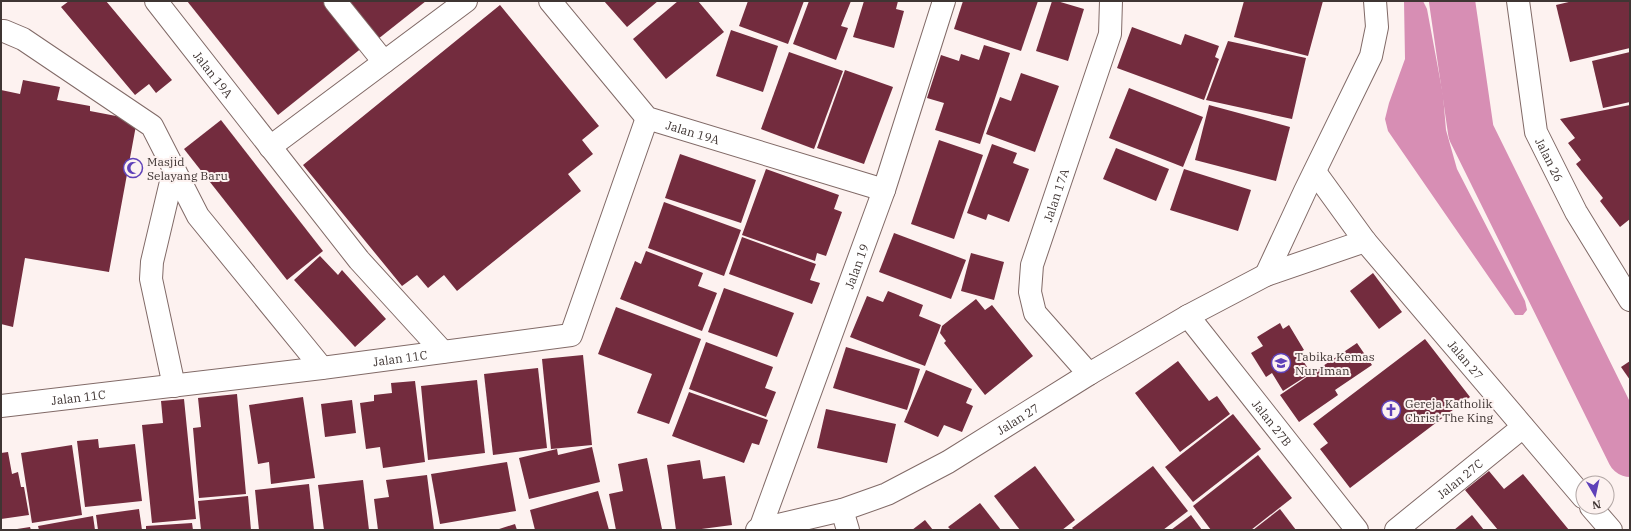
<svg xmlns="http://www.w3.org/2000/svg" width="1631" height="531" viewBox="0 0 1631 531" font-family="'IBM Plex Serif',serif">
<rect width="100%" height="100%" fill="#fdf2f0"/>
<path fill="#d78eb4" d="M1404 1H1423L1427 9 1443 95 1446 130 1457 169 1525 301 1527 310 1523 315H1515L1388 131 1385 119 1389 103 1405 59Z"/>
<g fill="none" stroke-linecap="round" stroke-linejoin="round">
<path stroke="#d78eb4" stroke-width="46" d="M1452 1 1471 132 1630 454"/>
</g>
<g fill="#732c3e">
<path d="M69 1H106L172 80 156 93 149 84 135 95 61 7Z"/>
<path d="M187 1H326L363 47 278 115Z"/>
<path d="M347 1H426L378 39Z"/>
<path d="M604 1H658L627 27Z"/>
<path d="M678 1H698L724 32 666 79 633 39Z"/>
<path d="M748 1H804L788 44 739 26Z"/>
<path d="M809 1H851L841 26 848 28 836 60 793 44Z"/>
<path d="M864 1H898L896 9 904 11 894 48 853 37Z"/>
<path d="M963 1H1038L1021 51 954 29Z"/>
<path d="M1052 1H1057L1084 9 1068 61 1036 51Z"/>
<path d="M1244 1H1323L1308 56 1234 37Z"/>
<path d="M1573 1H1630V48L1570 62 1556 5Z"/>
<path d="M500 5 599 126 582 140 593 154 568 174 581 191 457 291 444 275 428 288 417 275 402 286 303 165Z"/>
<path d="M1132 27 1181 45 1185 34 1219 46 1215 57 1219 59 1204 100 1117 68Z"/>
<path d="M731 30 778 46 763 92 716 76Z"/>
<path d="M1228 41 1306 58 1292 119 1206 100Z"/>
<path d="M984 45 1010 53 980 144 935 130 944 103 927 98 941 55 959 61 961 54 979 60Z"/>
<path d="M789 52 843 71 814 149 761 129Z"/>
<path d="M1630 52V102L1603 108 1592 61Z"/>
<path d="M845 70 893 87 864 164 817 148Z"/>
<path d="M1021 73 1059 86 1035 152 986 134 1000 97 1011 101Z"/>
<path d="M23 80 60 87 57 100 90 106V111L137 120 109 272 25 258 13 327 1 324V90L20 94Z"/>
<path d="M1129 88 1203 117 1183 167 1109 138Z"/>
<path d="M1209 105 1290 127 1276 181 1195 160Z"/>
<path d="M1630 105V219L1620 227 1600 201 1603 198 1576 164 1581 160 1568 143 1575 138 1560 119Z"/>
<path d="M221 120 323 251 287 280 184 149Z"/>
<path d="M939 140 983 155 954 239 911 224Z"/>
<path d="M992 144 1017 153 1013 163 1029 169 1009 222 988 214 986 220 967 213Z"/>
<path d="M1116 148 1169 169 1156 201 1103 179Z"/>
<path d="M680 154 756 180 741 223 665 198Z"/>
<path d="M766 169 839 195 834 209 842 212 826 256 817 253 815 261 742 235Z"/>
<path d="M1184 169 1251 190 1238 231 1170 210Z"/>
<path d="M664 202 741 230 724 276 648 248Z"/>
<path d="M894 233 966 260 951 299 879 272Z"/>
<path d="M742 237 816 264 810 280 820 283 812 304 729 274Z"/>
<path d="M646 251 703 273 698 286 717 293 702 331 620 299 635 261 641 264Z"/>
<path d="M971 253 1004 262 994 300 961 291Z"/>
<path d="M320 256 338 275 342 270 386 319 355 347 294 280Z"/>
<path d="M1373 273 1402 312 1379 329 1350 291Z"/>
<path d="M724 288 794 313 777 357 708 332Z"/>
<path d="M888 291 923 305 919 316 941 325 925 366 850 337 867 296 883 302Z"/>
<path d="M976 299 985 310 992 305 1033 356 985 395 944 343 946 341 940 333 942 326Z"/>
<path d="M616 307 701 339 669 424 637 413 652 374 598 354Z"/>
<path d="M1280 323 1283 329 1289 325 1304 350 1298 353 1311 373 1283 391 1272 373 1266 377 1251 353 1263 346 1257 337Z"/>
<path d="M1425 339 1470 397 1350 488 1320 449 1328 443 1313 424Z"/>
<path d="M706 342 773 367 765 388 776 392 766 417 689 389Z"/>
<path d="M1357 343 1372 365 1335 390 1338 395 1299 422 1280 395Z"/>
<path d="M846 347 920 369 907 410 833 388Z"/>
<path d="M583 355 592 445 551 449 542 359Z"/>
<path d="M1178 361 1209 401 1217 396 1230 414 1180 452 1135 393Z"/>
<path d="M1630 361V380L1621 367Z"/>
<path d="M538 368 547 448 493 455 484 374Z"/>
<path d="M926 370 972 389 966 403 973 406 962 432 944 425 938 437 904 422Z"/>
<path d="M477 380 485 453 428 460 421 386Z"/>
<path d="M415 381 425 462 383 468 380 447 366 449 360 403 374 401V395L392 393 391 383Z"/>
<path d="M689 392 768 420 759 445 752 443 744 463 672 436Z"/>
<path d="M237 394 246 494 199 498 193 428 201 427 198 398Z"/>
<path d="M303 397 315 478 271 484 269 462 258 464 249 405Z"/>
<path d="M184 399 196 519 152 523 142 425 163 423 161 401Z"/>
<path d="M352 400 356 433 325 437 321 404Z"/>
<path d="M826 409 896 424 887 463 817 448Z"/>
<path d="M1233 414 1261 449 1193 502 1165 467Z"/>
<path d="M98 439 99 448 135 444 142 501 85 507 77 441Z"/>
<path d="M72 445 82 515 32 523 21 453Z"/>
<path d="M592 447 600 482 529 499 519 458 557 449 558 455Z"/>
<path d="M8 452 12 474 18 472 21 487H24L29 515 1 519V453Z"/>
<path d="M1258 455 1292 498 1251 530H1211L1193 506Z"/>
<path d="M647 458 662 529 616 530 609 494 623 491 618 464Z"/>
<path d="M700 460 703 479 725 476 732 525 694 530H676L667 465Z"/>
<path d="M507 462 516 511 440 524 431 474Z"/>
<path d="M1035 466 1075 520 1062 530H1020L994 496Z"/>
<path d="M1153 466 1188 511 1163 530H1074L1072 528Z"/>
<path d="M1489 471 1504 489 1523 474 1569 530H1498L1465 490Z"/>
<path d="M427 475 434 530H378L374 499 389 497 386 480Z"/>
<path d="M363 480 369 530H324L318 485Z"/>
<path d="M309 484 314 530H259L255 490Z"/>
<path d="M598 491 609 530H535L530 510Z"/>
<path d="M248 496 251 530H201L198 501Z"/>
<path d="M980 503 1001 530H951L948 527Z"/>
<path d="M139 509 142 530H98L96 515Z"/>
<path d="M1280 509 1296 530H1253Z"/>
<path d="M1191 515 1202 530H1171Z"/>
<path d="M1472 515 1484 530H1454Z"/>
<path d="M93 516 95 530H39L38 526Z"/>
<path d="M925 520 933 530H912Z"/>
<path d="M192 523 193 530H146V526Z"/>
<path d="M515 524 517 530H496Z"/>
<path d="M30 527 31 530H17V529Z"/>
</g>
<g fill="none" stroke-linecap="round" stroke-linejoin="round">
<defs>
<g id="minor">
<path id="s1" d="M156 1 359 260 443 352"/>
<path d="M335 1 384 62"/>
<path id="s2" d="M550 1 647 118 884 190"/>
<path id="s3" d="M1518 1 1536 132 1576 212 1630 300"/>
<path d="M1 31H4L23 39 152 126 198 216 322 368"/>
<path d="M270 147 466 1"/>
<path id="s4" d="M1315 172 1365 241 1583 497"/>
<path d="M1266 275 1305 191 1371 56 1377 27 1375 1"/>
<path id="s5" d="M1188 316 1357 530"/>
<path id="s6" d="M1089 374 1035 313 1030 292 1032 265 1110 34 1111 1"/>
<path d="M174 386 151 279 152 262 174 169"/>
<path id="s7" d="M1 406 322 368 571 335 647 118"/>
<path d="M1591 507 1611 530"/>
<path d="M842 510 848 530"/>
<path id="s8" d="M760 529 884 190 944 1"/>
<path id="s9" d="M757 530 842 510 887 494 948 462 1089 374 1188 316 1266 275 1365 241"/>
<path id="s10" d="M1396 530 1523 427"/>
</g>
</defs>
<use href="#minor" stroke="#816a67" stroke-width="24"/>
<use href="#minor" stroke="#fff" stroke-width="22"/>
</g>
<defs>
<symbol id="mosque-ring" viewBox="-11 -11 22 22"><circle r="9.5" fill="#fdf2f0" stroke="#5f41b9" stroke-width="1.5"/><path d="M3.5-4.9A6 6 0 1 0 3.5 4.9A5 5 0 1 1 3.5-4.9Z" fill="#5f41b9"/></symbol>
<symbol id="school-ring" viewBox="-11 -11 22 22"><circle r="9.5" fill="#fdf2f0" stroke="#5f41b9" stroke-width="1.5"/><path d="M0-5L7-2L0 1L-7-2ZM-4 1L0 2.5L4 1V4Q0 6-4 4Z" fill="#5f41b9"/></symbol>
<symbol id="church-ring" viewBox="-11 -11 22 22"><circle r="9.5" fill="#fdf2f0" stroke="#5f41b9" stroke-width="1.5"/><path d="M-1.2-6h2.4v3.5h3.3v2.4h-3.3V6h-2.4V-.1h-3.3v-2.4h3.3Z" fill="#5f41b9"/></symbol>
</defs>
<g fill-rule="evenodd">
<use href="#mosque-ring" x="122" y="157" width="22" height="22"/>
<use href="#school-ring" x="1270" y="352" width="22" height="22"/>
<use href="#church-ring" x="1380" y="399" width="22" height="22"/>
</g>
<g text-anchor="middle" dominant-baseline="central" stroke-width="4" stroke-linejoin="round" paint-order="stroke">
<g font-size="12" fill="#3f3533" stroke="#fdf2f0">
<text stroke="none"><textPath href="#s1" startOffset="93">Jalan 19A</textPath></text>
<text stroke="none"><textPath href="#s2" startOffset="200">Jalan 19A</textPath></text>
<text stroke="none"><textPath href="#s3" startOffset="163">Jalan 26</textPath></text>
<text stroke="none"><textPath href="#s6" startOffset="204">Jalan 17A</textPath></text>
<text stroke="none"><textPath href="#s8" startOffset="280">Jalan 19</textPath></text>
<text stroke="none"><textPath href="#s7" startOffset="402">Jalan 11C</textPath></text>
<text stroke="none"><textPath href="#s4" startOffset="241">Jalan 27</textPath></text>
<text stroke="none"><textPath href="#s7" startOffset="78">Jalan 11C</textPath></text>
<text stroke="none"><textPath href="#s9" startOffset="286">Jalan 27</textPath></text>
<text stroke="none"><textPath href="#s5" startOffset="136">Jalan 27B</textPath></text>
<text stroke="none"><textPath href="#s10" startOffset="82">Jalan 27C</textPath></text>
</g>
<g font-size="12" fill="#3f3533" stroke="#fdf2f0" text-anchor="start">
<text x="147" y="161">Masjid<tspan x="147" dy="14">Selayang Baru</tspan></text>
<text x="1295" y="356">Tabika Kemas<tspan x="1295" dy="14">Nur Iman</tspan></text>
<text x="1405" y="403">Gereja Katholik<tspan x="1405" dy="14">Christ The King</tspan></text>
</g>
</g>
<rect width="1631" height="531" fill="none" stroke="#3f3533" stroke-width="4"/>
<g transform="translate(1595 495) rotate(171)"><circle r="19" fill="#fdf2f0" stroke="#b1a6a4"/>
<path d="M0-3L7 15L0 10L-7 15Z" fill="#5f41b9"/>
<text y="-6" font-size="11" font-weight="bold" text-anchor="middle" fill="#3f3533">N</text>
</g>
</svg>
